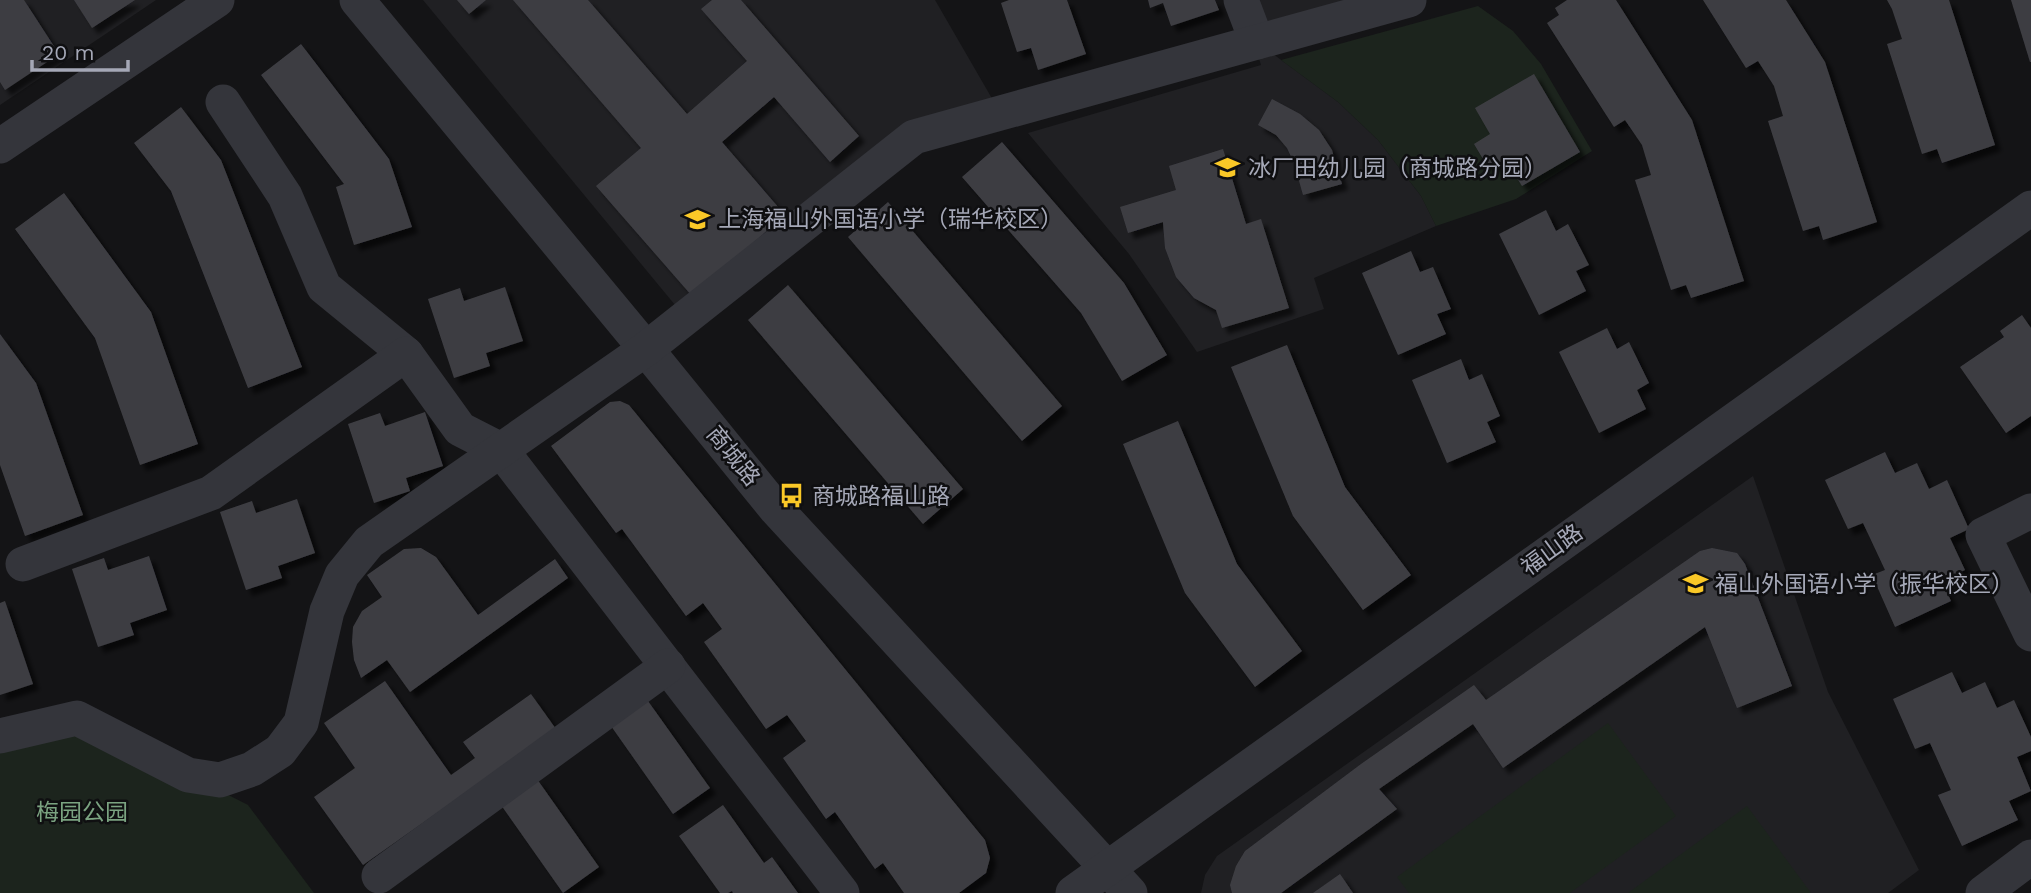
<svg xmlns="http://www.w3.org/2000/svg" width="2031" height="893" viewBox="0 0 2031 893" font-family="'Work Sans','Noto Sans SC',sans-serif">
<defs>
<filter id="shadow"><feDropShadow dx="6" dy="6" stdDeviation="2" flood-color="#0009"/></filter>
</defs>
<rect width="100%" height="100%" fill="#141416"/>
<g fill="#202023">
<path d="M0 0H156L0 105Z"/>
<path d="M423 0H935L994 102 680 311Z"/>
<path d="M1241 0H1350L1257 42 1338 102 1378 140 1421 196 1436 226 1314 278 1324 309 1197 352 1129 254 1028 133 1261 65Z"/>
<path d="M1753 476 1828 692 1919 870 1888 893H1201L1205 875 1217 856Z"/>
</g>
<g fill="#1c241d">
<path d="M1478 6 1513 31 1541 64 1592 151 1516 199 1436 226 1421 196 1378 140 1338 102 1281 60Z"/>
<path d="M77 718 248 805 314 893H0V736Z"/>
<path d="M1608 723 1676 816 1570 893H1409L1397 877Z"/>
<path d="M1747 806 1811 893H1628Z"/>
</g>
<g fill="#3e3e43" filter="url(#shadow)">
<path d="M0 0H24L59 54 5 90 0 82Z"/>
<path d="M74 0H135L92 28Z"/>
<path d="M457 0H486L469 14Z"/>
<path d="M513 0H588L687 114 747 61 701 9 712 0H741L859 136 830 162 774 97 722 142 785 215 692 296 596 186 641 148Z"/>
<path d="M1009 0H1067L1086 54 1038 70 1031 48 1017 52 1001 3Z"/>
<path d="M1148 0H1215L1219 10 1171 26 1163 3 1150 8Z"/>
<path d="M1567 0H1616L1692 120 1744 281 1691 298 1686 285 1671 290 1635 180 1651 175 1642 145 1625 120 1614 127 1547 23 1559 15 1555 8Z"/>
<path d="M1703 0H1786L1825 62 1877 222 1823 240 1819 226 1803 231 1768 121 1783 116 1774 86 1758 61 1746 68Z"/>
<path d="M1887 0H1949L1995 145 1942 163 1937 149 1922 154 1887 44 1902 39 1892 9Z"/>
<path d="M2011 0H2031V62H2030Z"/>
<path d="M301 44 389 159 412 227 354 245 336 187 344 184 261 75Z"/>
<path d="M1534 74 1580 152 1522 186 1505 159 1489 169 1474 144 1490 134 1475 108Z"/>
<path d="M1272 99 1300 114 1319 130 1332 150 1342 184 1303 195 1294 163 1287 148 1276 135 1258 125Z"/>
<path d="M181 107 221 160 302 367 248 388 171 191 134 143Z"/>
<path d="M1002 142 1124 283 1167 355 1122 381 1081 313 962 177Z"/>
<path d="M1223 149 1246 224 1261 219 1289 308 1222 328 1216 310 1194 298 1176 277 1165 248 1163 222 1128 233 1120 207 1176 190 1169 166Z"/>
<path d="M64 193 151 312 198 444 140 465 95 338 15 229Z"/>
<path d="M888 202 1062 406 1022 441 848 237Z"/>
<path d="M1546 210 1556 231 1568 224 1589 265 1576 271 1586 291 1539 315 1499 234Z"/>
<path d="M1411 251 1420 272 1433 267 1451 309 1437 314 1446 334 1398 355 1362 273Z"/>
<path d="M788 285 963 489 923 524 748 320Z"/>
<path d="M505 287 523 341 486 353 490 366 454 378 428 299 460 288 464 301Z"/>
<path d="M2022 315 2031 328V416L2006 433 1960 367 2004 337 2000 331Z"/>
<path d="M1607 328 1617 349 1629 342 1649 383 1637 390 1646 409 1599 433 1559 352Z"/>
<path d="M0 334 36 383 83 515 25 536 0 465Z"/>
<path d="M1287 345 1345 487 1411 575 1363 610 1293 516 1231 367Z"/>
<path d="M1461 359 1469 380 1482 374 1500 416 1487 422 1496 442 1447 463 1412 380Z"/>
<path d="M620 401 629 405 985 840 990 858 986 873 959 893H904L883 863 875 869 835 812 826 819 783 758 806 741 787 715 766 729 704 642 722 629 703 603 686 616 622 529 616 533 551 446 610 402Z"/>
<path d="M425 412 443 466 406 478 410 491 374 503 348 424 380 413 385 426Z"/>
<path d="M1178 421 1237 564 1302 651 1255 687 1185 593 1123 444Z"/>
<path d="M1885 452 1895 473 1917 463 1929 489 1947 480 1969 529 1950 538 1965 570 1942 581 1951 601 1895 627 1872 575 1885 570 1863 523 1848 529 1825 480Z"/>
<path d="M297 499 315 553 278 566 282 578 246 590 220 512 252 501 256 513Z"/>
<path d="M421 548 436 557 478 615 555 559 568 578 410 692 387 660 361 678 354 660 352 642 353 627 362 611 382 597 367 575 404 549Z"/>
<path d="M1712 548 1737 553 1745 564 1792 686 1737 708 1705 627 1503 768 1473 724 1379 789 1397 809 1281 893H1232L1230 885 1236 866 1245 851 1361 764 1474 685 1486 700 1700 551Z"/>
<path d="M149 556 167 610 130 623 134 635 98 647 72 569 104 558 108 570Z"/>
<path d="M5 601 33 684 0 695V603Z"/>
<path d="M1952 672 1962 693 1985 682 1997 708 2014 700 2031 737V751L2017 757 2031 791 2009 801 2018 820 1962 846 1938 795 1951 790 1930 743 1915 749 1893 699Z"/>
<path d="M385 681 451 775 475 758 463 742 531 694 556 729 363 865 314 797 355 768 324 723Z"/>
<path d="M648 701 710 788 673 814 611 726Z"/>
<path d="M537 779 599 867 563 893 501 805Z"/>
<path d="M723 805 764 863 772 857 798 893H733L732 891 728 893H720L679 836Z"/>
<path d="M1340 874 1353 893H1313Z"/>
</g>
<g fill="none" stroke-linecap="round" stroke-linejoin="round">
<g stroke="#34353b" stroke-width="35">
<path d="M357 0 646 349 776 509 1130 893"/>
<path d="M1241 0 1257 42"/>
<path d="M223 102 285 196 324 287 406 354"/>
<path d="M0 146 217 0"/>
<path d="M2031 511 1983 535 2031 634"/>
<path d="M23 564 211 493 406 354 460 429 501 450 842 893"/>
<path d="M0 736 77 718 188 775 220 780 252 769 280 751 301 723 327 611 342 575 369 542 646 349 914 137 1409 0"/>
<path d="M379 876 668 666"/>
<path d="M1073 893 2031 208"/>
<path d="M1983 893 2031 857"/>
</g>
</g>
<defs>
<symbol id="school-bare" viewBox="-9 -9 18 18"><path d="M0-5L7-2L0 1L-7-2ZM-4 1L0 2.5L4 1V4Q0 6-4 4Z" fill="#fac827" stroke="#0f0f11" stroke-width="2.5" paint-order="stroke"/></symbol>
<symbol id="bus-bare" viewBox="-9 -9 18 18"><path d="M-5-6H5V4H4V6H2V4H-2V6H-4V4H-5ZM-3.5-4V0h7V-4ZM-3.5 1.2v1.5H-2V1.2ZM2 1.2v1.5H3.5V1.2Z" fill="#fac827" stroke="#0f0f11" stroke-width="2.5" paint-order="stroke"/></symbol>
</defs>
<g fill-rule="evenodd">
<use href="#school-bare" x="1210" y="150" width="35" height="35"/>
<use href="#school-bare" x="680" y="202" width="35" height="35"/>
<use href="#bus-bare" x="774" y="478" width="35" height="35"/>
<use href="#school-bare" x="1678" y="566" width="35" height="35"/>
</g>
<g text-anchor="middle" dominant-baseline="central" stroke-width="5" stroke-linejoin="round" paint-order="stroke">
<g font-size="23" fill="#a5a8b7" stroke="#0f0f11" text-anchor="start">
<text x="1248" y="168">冰厂田幼儿园（商城路分园）</text>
<text x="718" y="219">上海福山外国语小学（瑞华校区）</text>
<text x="812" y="496">商城路福山路</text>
<text x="1715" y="584">福山外国语小学（振华校区）</text>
</g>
<g font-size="23" fill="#a5a8b7" stroke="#0f0f11">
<text transform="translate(733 456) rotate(51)">商城路</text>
<text transform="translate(1552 550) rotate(-36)">福山路</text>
</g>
<g font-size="23" fill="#7ba381" stroke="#0f0f11">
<text x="82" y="812">梅园公园</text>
</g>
</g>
<path d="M32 60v10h96v-10" fill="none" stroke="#a5a8b7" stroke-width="3.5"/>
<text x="42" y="60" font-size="21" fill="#a5a8b7" stroke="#0f0f11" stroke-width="5" paint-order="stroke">20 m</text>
</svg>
